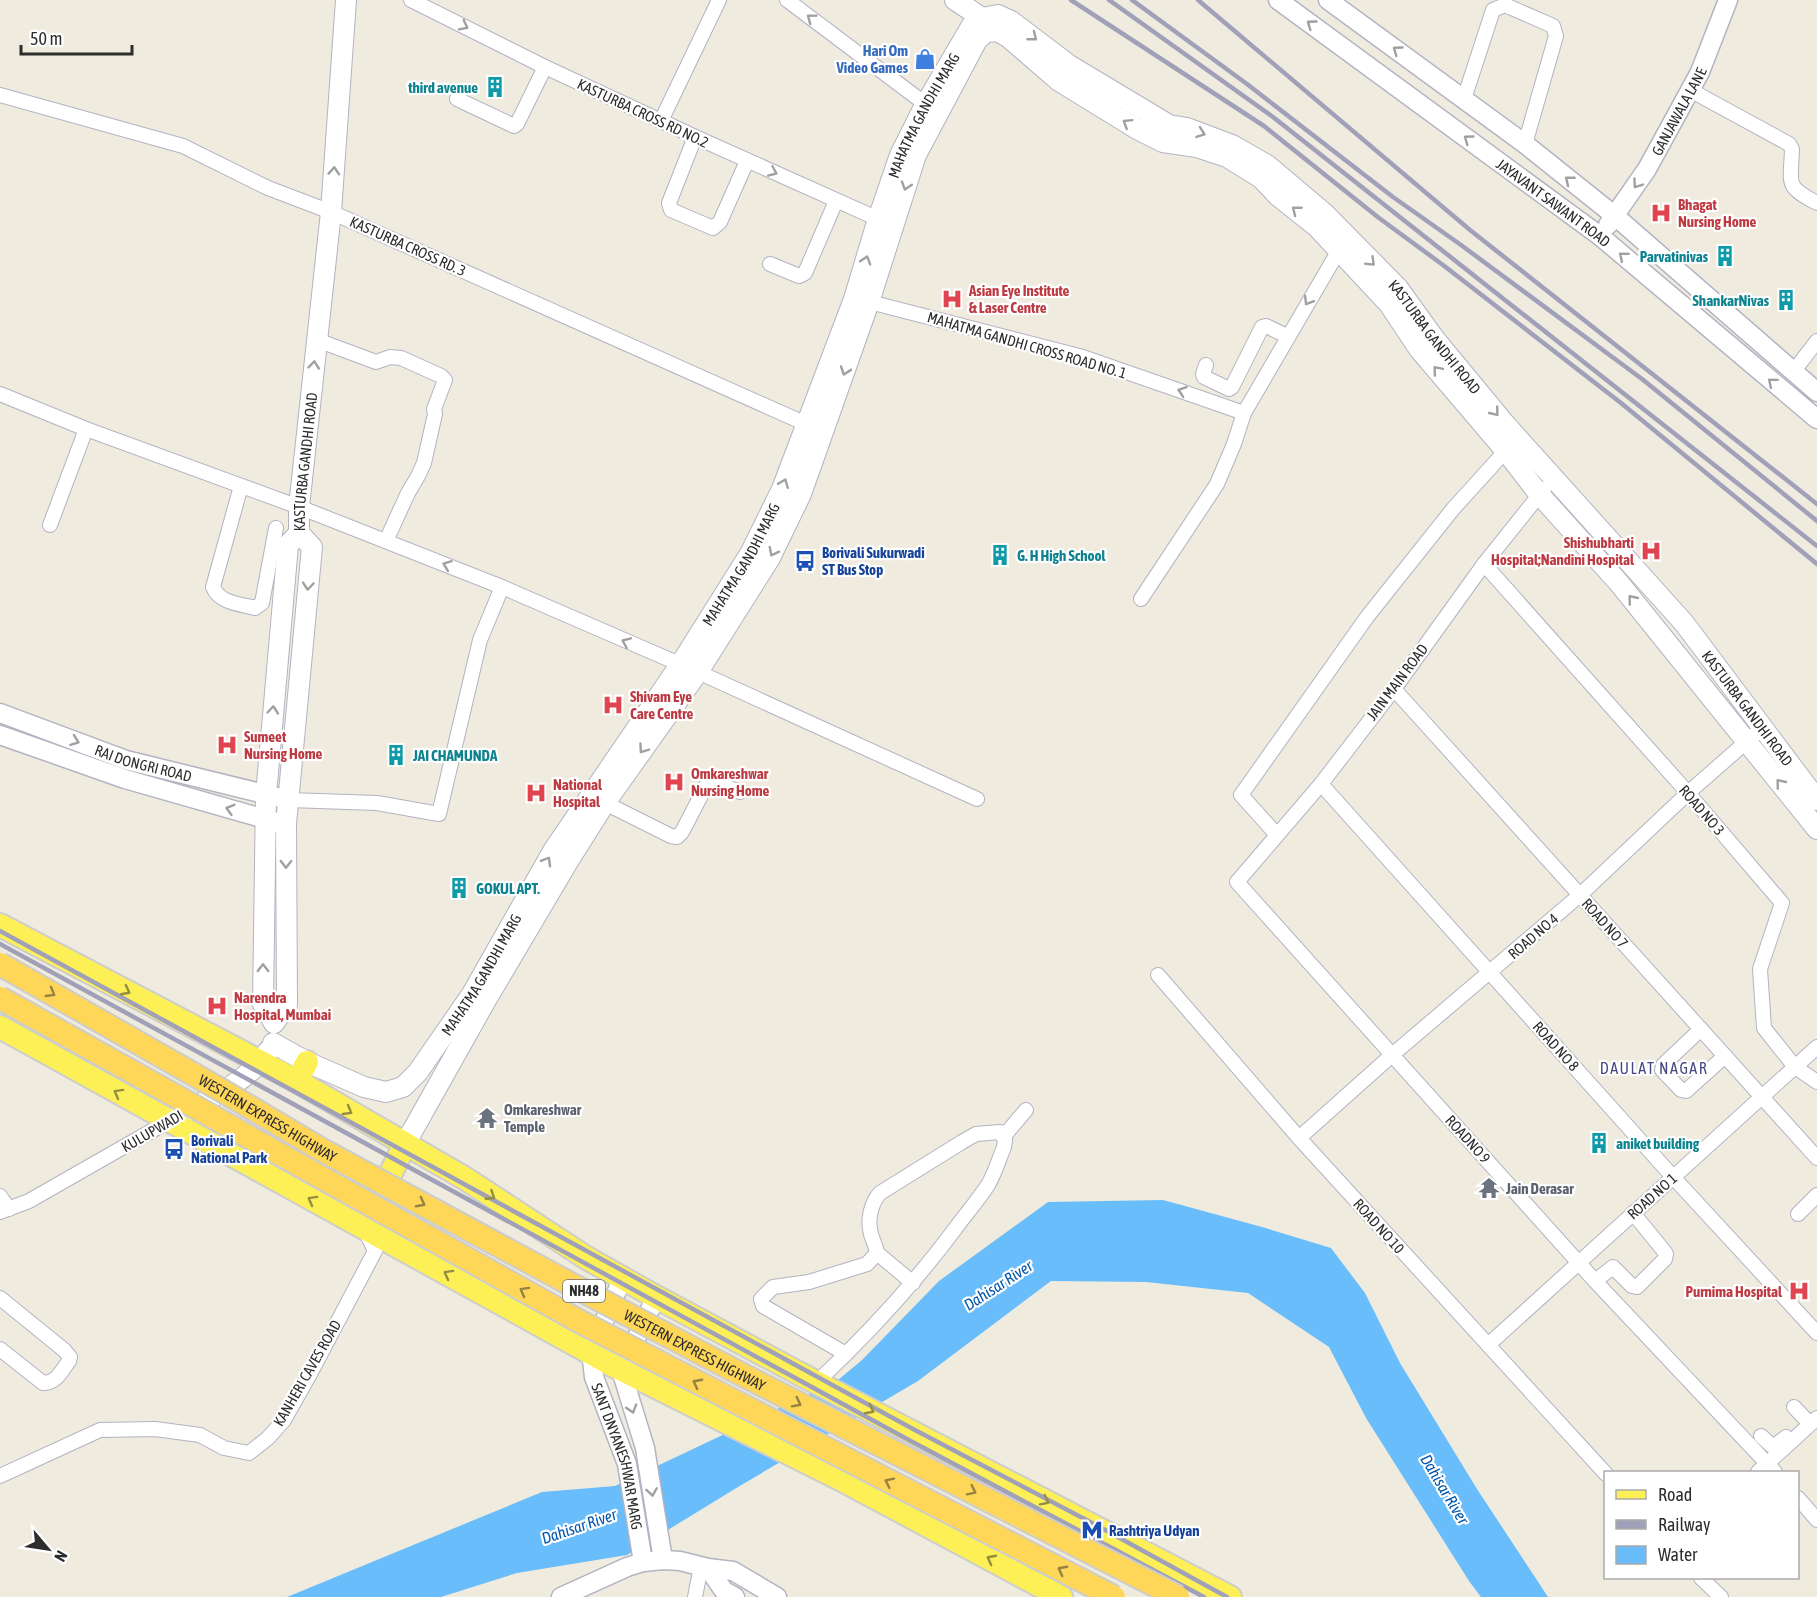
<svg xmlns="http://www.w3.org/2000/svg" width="1817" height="1597" viewBox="0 0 1817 1597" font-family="'Asap Condensed',sans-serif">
<rect width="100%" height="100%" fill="#f0ebdf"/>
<path fill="#69bdfa" d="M1163 1200 1262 1227 1331 1248 1365 1293 1400 1363 1477 1489 1548 1597H1481L1469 1581 1366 1418 1329 1347 1248 1293 1146 1282 1051 1281 918 1381 738 1487 627 1555 517 1573 441 1597H287L542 1492 615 1486 838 1380 862 1360 939 1281 1048 1202Z"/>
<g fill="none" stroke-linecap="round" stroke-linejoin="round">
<defs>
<g id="minor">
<path d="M411 0 545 67 702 140 885 222"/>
<path d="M787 0 932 109"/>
<path d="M1690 90 1789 144 1792 149C1791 184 1784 186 1817 203"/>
<path d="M0 95 183 146 268 188 331 212 813 427"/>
<path d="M457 99 514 126 517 124 545 67"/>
<path d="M1464 99 1493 10 1505 5 1553 26 1556 36 1525 144"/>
<path d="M661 121 719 0"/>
<path d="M695 137 669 203 671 210 713 228 720 222 747 161"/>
<path d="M770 264 799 276 805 273 836 201"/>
<path d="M862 300 1083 357 1244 413 1342 245"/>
<path d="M317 340 376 362 390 357 401 358 441 376 445 380 434 409 435 414 424 463 418 476 408 493 386 541"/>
<path d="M1206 365 1203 374 1204 377 1229 389 1232 387 1262 327 1266 326 1287 336"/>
<path d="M1793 372 1817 341"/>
<path d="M0 394 86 429 299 507 502 587 698 672 977 799"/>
<path d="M241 486 213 587C219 603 240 604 255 608L262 603 276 528"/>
<path d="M1544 489 1484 564 1394 689 1321 784 1237 882 1595 1281 1775 1472"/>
<path d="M50 525 86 429"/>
<path d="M1484 564 1688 793 1782 903 1760 969 1764 1028 1795 1067 1817 1082"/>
<path d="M1141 599 1217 484 1234 444 1244 413"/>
<path d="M1394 689 1817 1158"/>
<path d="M1321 784 1673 1177 1817 1333"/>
<path d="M289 800 377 803 439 814 480 640 502 587"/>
<path d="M605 803 671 836 677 837 682 832 707 784 711 781 740 792"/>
<path d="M1277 835 1241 795 1367 617 1453 509 1510 446"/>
<path d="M1158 975 1299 1138 1606 1474"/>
<path d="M1701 1029 1663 1065 1662 1070 1681 1090 1686 1091 1725 1056"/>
<path d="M1004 1136 1026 1110"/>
<path d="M1299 1138 1392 1055 1580 895 1688 793 1762 728"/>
<path d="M0 1196 9 1209"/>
<path d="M0 1212 29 1201 169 1121"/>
<path d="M1798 1214 1817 1195"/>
<path d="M877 1253 913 1283"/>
<path d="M1595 1281 1613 1267 1632 1286 1637 1287 1665 1259 1666 1254 1664 1251 1633 1213"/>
<path d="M0 1298 64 1350 70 1357 69 1361C62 1370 56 1384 43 1383L0 1349"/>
<path d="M1488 1345 1817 1047"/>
<path d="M817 1382C867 1335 914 1284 955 1229 966 1214 978 1200 988 1185 995 1173 999 1159 1004 1147L1005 1140 1000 1132 976 1134 962 1142 880 1193C871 1203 867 1220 871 1234 873 1241 876 1246 877 1253L867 1264 809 1282 773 1287 761 1299 763 1306 846 1354"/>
<path d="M1794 1407 1810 1424"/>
<path d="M1761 1436 1773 1447 1786 1437"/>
<path d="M1758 1472 1817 1418"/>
<path d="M0 1476 100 1430 155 1429 200 1435 224 1448 249 1453 268 1438 284 1420 310 1374 375 1251 365 1230"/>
<path d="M1798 1498 1817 1520"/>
<path d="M1701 1578 1721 1597"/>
<path d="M695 1597 701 1566"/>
</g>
<g id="tertiary">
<path id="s1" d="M1278 0 1600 236 1817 419"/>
<path d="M1328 0 1525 144 1615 216 1817 392"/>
<path id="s2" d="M1608 225 1647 169 1700 72 1728 0"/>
<path id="s3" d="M0 713 126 760 289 800"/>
<path d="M0 735 125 779 279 823"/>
<path id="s4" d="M623 1277 591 1352 594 1377 627 1464 643 1562"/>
<path d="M656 1297 621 1370 645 1448 663 1560"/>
<path d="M708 1568 724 1591 735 1597"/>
<path d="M561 1597 627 1567 643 1562 663 1560 680 1561 708 1568 733 1571 777 1597"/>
</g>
<g id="secondary">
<path id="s5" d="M955 0 982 18 998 15 1011 21 1069 65 1169 125 1187 128 1232 145 1267 165 1325 214 1398 288 1434 338 1505 424 1684 623 1817 800"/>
<path d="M986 32 997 31 1008 37 1059 81 1137 129 1163 142 1197 147 1227 157 1261 178 1278 196 1317 227 1389 304 1419 349 1505 450 1539 494 1619 583 1817 829"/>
<path id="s6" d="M274 1023 287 1005 286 824 312 547 299 533V507L331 212 346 0"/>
<path d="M274 1023 263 1004 266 795 288 545 299 533"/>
<path id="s7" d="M273 1043 307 1062 364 1087 386 1092 403 1087 418 1072 472 994 553 851 680 665 751 552 782 489 854 299 878 219 900 155 925 105 972 25 982 18"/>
<path d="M169 1121C200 1103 250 1082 268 1051"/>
<path d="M405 1144 486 1000 569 860 605 803 698 672 770 558 801 494 869 302 916 155 977 40 986 32"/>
</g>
<g id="primary">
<path d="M0 925 297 1081 466 1179 585 1257 656 1297 802 1375 1230 1597"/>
<path d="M0 1027 616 1367 844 1481 1061 1597"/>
<path d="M297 1081 307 1062"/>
<path d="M366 1224 405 1144"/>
</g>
</defs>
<use href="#minor" stroke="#b3b3c2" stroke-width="16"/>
<use href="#tertiary" stroke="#b3b3c2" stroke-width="21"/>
<use href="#secondary" stroke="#b3b3c2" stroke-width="22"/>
<use href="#primary" stroke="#cdcdcd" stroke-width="26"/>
<use href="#minor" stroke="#fff" stroke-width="14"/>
<use href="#tertiary" stroke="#fff" stroke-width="18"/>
<use href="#secondary" stroke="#fff" stroke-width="20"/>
<use href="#primary" stroke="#fdf056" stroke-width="22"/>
<g stroke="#a1a0b9" stroke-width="4.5">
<path d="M1071 0 1264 126 1379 218 1443 265 1621 403 1817 564"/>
<path d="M1109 0 1273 117 1817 546"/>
<path d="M1132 0 1247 84 1393 197 1461 245 1642 379 1817 521"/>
<path d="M1198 0 1470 230 1817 504"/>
<path d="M0 931 913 1429 1096 1525 1227 1597"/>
<path d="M0 944 907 1439 1204 1597"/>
</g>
<defs>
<g id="trunk-bridge">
<path id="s8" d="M0 964 221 1090 322 1150 589 1294 737 1372 1178 1597"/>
<path d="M0 998 577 1320 1114 1597"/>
</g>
</defs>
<use href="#trunk-bridge" stroke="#cdcdcd" stroke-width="26" stroke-linecap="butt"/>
<use href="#trunk-bridge" stroke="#fed658" stroke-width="22"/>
</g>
<defs><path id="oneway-chevron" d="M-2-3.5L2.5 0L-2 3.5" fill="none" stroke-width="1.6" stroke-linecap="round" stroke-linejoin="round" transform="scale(1.5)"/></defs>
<g stroke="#a0a0a0">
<use href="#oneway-chevron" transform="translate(811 18) rotate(-143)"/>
<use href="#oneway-chevron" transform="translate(1311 24) rotate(-144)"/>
<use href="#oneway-chevron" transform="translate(464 26) rotate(27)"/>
<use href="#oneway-chevron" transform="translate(1033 37) rotate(38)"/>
<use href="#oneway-chevron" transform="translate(1397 50) rotate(-144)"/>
<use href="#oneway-chevron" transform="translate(1127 123) rotate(-148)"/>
<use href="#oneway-chevron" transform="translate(1201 133) rotate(20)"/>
<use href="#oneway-chevron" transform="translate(1468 139) rotate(-144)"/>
<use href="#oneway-chevron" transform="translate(334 171) rotate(-86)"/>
<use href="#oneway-chevron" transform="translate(773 172) rotate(24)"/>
<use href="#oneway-chevron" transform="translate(1569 180) rotate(-141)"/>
<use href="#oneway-chevron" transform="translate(1637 184) rotate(125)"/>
<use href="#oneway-chevron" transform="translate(906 186) rotate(108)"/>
<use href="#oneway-chevron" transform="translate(1296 210) rotate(-142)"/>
<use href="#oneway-chevron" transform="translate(1623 256) rotate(-140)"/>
<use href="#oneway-chevron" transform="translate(866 260) rotate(-73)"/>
<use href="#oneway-chevron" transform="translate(1371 262) rotate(44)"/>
<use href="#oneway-chevron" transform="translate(1308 301) rotate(121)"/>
<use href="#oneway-chevron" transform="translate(314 365) rotate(-84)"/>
<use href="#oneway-chevron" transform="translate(1437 370) rotate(-130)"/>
<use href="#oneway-chevron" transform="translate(845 371) rotate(109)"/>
<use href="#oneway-chevron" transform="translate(1772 382) rotate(-140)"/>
<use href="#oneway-chevron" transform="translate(1182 391) rotate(-161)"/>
<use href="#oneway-chevron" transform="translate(1495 412) rotate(51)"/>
<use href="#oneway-chevron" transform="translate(784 483) rotate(-68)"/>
<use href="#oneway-chevron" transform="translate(773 552) rotate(117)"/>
<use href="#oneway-chevron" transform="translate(447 565) rotate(-159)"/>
<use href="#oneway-chevron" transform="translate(308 586) rotate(95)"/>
<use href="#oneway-chevron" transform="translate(1632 599) rotate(-129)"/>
<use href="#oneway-chevron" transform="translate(626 642) rotate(-157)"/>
<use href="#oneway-chevron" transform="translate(273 710) rotate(-85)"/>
<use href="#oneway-chevron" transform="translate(75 741) rotate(20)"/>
<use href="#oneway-chevron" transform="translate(643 749) rotate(125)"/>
<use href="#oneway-chevron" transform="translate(1780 783) rotate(-129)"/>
<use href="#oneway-chevron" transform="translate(230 809) rotate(-164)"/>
<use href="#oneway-chevron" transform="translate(547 861) rotate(-60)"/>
<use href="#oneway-chevron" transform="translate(286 864) rotate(90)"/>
<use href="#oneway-chevron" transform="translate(263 968) rotate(-90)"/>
<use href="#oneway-chevron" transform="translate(632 1409) rotate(73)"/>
<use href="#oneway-chevron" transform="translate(652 1492) rotate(81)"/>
</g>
<g stroke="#958e42">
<use href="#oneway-chevron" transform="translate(126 991) rotate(28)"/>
<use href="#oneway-chevron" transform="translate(118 1093) rotate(-151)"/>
<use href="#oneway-chevron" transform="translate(348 1111) rotate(30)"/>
<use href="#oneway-chevron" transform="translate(491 1196) rotate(33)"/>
<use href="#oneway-chevron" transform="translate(312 1200) rotate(-151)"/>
<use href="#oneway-chevron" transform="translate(448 1274) rotate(-151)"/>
<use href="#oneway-chevron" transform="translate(870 1410) rotate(28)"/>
<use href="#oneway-chevron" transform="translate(1045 1501) rotate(27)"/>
<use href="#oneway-chevron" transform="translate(991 1559) rotate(-152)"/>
</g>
<g stroke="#968242">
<use href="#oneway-chevron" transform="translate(51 993) rotate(30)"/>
<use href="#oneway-chevron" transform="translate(421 1203) rotate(28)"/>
<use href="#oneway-chevron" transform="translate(524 1291) rotate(-151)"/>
<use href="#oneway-chevron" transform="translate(697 1383) rotate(-152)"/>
<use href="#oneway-chevron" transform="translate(797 1403) rotate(27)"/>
<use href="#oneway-chevron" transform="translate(889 1482) rotate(-154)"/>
<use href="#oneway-chevron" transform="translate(972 1491) rotate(26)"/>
<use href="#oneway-chevron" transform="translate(1062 1570) rotate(-152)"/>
</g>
<defs>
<symbol id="shop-bare" viewBox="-9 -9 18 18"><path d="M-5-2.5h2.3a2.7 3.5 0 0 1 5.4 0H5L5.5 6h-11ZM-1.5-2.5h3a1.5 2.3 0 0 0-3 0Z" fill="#3f7fe0" stroke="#fff" stroke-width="2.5" paint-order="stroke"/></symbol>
<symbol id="building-bare" viewBox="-9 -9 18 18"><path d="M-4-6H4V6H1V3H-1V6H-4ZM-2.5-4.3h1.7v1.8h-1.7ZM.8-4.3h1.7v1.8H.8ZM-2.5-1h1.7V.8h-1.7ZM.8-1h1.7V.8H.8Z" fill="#0f9aa8" stroke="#fff" stroke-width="2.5" paint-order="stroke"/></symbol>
<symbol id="hospital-bare" viewBox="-9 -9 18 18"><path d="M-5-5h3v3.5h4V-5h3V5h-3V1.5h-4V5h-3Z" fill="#e0444e" stroke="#fff" stroke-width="2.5" paint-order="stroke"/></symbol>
<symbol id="bus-bare" viewBox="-9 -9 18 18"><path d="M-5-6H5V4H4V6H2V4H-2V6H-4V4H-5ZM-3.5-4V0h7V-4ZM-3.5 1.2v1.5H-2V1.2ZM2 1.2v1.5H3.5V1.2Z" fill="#1a4fb4" stroke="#fff" stroke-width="2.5" paint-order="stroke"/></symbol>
<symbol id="temple-bare" viewBox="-9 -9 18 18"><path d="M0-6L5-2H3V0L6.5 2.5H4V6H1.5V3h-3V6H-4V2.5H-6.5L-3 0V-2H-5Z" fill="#6b7280" stroke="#fff" stroke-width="2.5" paint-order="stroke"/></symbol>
<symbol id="metro-bare" viewBox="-9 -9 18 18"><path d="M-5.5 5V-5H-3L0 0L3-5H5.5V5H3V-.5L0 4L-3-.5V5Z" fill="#1a4fb4" stroke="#fff" stroke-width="2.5" paint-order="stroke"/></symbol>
</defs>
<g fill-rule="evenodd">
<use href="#shop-bare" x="910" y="44" width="30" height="30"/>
<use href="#building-bare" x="480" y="72" width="30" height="30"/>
<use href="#hospital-bare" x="1646" y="198" width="30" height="30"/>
<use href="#building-bare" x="1710" y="241" width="30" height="30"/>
<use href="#hospital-bare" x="937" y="284" width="30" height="30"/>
<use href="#building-bare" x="1771" y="285" width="30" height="30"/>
<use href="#hospital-bare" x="1636" y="536" width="30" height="30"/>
<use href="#building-bare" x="985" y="540" width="30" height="30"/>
<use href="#bus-bare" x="790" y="546" width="30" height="30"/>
<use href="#hospital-bare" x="598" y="690" width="30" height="30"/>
<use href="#hospital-bare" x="212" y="730" width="30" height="30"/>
<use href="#building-bare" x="381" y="740" width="30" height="30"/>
<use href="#hospital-bare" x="659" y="767" width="30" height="30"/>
<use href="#hospital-bare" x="521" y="778" width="30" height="30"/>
<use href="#building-bare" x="444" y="873" width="30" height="30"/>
<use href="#hospital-bare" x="202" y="991" width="30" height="30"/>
<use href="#temple-bare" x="472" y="1103" width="30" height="30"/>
<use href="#building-bare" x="1584" y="1128" width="30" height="30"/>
<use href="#bus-bare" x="159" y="1134" width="30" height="30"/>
<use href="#temple-bare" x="1474" y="1173" width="30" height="30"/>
<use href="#hospital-bare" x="1784" y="1276" width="30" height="30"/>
<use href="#metro-bare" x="1077" y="1515" width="30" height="30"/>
</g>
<g text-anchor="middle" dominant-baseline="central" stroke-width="4.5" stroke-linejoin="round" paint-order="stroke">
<rect fill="#fff" stroke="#6c6c6c" stroke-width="1.5" x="563" y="1280" width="42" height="22" rx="4.5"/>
<g font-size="14" font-weight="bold" fill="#2d2d2d">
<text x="584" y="1291">NH48</text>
</g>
<g font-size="15" font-weight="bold" fill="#366cbe" stroke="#fff" text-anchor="end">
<text x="908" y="50">Hari Om<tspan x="908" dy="17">Video Games</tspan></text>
</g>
<g font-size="15" font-weight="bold" fill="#0d838f" stroke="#fff" text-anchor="start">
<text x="478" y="87" text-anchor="end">third avenue</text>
<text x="1708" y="256" text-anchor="end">Parvatinivas</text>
<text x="1769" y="300" text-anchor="end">ShankarNivas</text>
<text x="1017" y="555">G. H High School</text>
<text x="413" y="755">JAI CHAMUNDA</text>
<text x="476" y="888">GOKUL APT.</text>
<text x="1616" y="1143">aniket building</text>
</g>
<g font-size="15" fill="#2d2d2d" stroke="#fff">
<text stroke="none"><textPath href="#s2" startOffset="134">GANJAWALA LANE</textPath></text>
<text transform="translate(643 113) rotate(25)">KASTURBA CROSS RD NO.2</text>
<text stroke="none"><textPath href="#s7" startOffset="1251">MAHATMA GANDHI MARG</textPath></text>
<text stroke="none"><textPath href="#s1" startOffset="342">JAYAVANT SAWANT ROAD</textPath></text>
<text transform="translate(408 246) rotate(24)">KASTURBA CROSS RD. 3</text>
<text stroke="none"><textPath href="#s5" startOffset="600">KASTURBA GANDHI ROAD</textPath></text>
<text transform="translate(1027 345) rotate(16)">MAHATMA GANDHI CROSS ROAD NO. 1</text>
<text stroke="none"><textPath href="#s6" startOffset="572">KASTURBA GANDHI ROAD</textPath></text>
<text stroke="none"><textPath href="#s7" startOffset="765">MAHATMA GANDHI MARG</textPath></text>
<text transform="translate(1397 682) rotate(-53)">JAIN MAIN ROAD</text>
<text stroke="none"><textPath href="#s5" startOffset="1086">KASTURBA GANDHI ROAD</textPath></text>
<text stroke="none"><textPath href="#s3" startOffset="152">RAI DONGRI ROAD</textPath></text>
<text transform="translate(1702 810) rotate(49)">ROAD NO 3</text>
<text transform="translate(1605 923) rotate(48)">ROAD NO 7</text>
<text transform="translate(1533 936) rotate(-41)">ROAD NO 4</text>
<text stroke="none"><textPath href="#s7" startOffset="279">MAHATMA GANDHI MARG</textPath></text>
<text transform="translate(1556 1046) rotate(48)">ROAD NO 8</text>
<text stroke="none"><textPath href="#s8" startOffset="309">WESTERN EXPRESS HIGHWAY</textPath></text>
<text transform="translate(152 1131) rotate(-30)">KULUPWADI</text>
<text transform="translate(1468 1139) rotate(48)">ROADNO 9</text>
<text transform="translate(1652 1196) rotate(-42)">ROAD NO 1</text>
<text transform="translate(1379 1226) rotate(48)">ROAD NO 10</text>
<text stroke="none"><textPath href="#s8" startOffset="795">WESTERN EXPRESS HIGHWAY</textPath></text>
<text transform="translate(307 1373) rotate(-60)">KANHERI CAVES ROAD</text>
<text stroke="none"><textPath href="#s4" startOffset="190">SANT DNYANESHWAR MARG</textPath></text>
</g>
<g font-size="15" font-weight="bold" fill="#be3a42" stroke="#fff" text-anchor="start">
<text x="1678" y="204">Bhagat<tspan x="1678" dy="17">Nursing Home</tspan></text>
<text x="969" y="290">Asian Eye Institute<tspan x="969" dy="17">&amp; Laser Centre</tspan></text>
<text x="1634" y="542" text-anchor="end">Shishubharti<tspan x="1634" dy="17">Hospital;Nandini Hospital</tspan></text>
<text x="630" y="696">Shivam Eye<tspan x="630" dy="17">Care Centre</tspan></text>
<text x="244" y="736">Sumeet<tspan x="244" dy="17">Nursing Home</tspan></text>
<text x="691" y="773">Omkareshwar<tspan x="691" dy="17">Nursing Home</tspan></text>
<text x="553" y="784">National<tspan x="553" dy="17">Hospital</tspan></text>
<text x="234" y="997">Narendra<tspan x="234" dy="17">Hospital, Mumbai</tspan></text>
<text x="1782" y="1291" text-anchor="end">Purnima Hospital</text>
</g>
<g font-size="15" font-weight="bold" fill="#164399" stroke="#fff" text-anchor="start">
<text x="822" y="552">Borivali Sukurwadi<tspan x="822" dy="17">ST Bus Stop</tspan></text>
<text x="191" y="1140">Borivali<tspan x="191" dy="17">National Park</tspan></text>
<text x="1109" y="1530">Rashtriya Udyan</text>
</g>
<g font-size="15" font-weight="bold" fill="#5b616d" stroke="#fff" text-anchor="start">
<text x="504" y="1109">Omkareshwar<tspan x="504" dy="17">Temple</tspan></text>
<text x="1506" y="1188">Jain Derasar</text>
</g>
<g font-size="16" letter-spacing="1.5" fill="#484a83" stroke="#fff">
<text x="1654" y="1068">DAULAT NAGAR</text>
</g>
<g font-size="16" font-style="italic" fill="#0157ad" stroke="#fff">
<text transform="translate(998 1285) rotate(-33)">Dahisar River</text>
<text transform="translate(1445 1489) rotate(59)">Dahisar River</text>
<text transform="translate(579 1526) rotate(-19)">Dahisar River</text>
</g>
</g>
<rect x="1604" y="1471" width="195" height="108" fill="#ffffff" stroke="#ababab" stroke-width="1.5"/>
<rect x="1616" y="1490" width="30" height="9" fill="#fdf056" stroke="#ababab" stroke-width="1.5"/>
<text x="1658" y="1501" font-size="18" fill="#2d2d2d">Road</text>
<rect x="1616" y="1520" width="30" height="9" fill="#a1a0b9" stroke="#ababab" stroke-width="1.5"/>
<text x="1658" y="1531" font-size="18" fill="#2d2d2d">Railway</text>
<rect x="1616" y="1546" width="30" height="18" fill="#69bdfa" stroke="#ababab" stroke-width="1.5"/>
<text x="1658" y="1561" font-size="18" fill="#2d2d2d">Water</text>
<g transform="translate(48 1549) rotate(119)" stroke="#ffffff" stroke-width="4.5" paint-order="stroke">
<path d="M0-4.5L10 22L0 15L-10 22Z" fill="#2d2d2d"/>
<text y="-9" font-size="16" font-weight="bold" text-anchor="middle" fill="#2d2d2d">N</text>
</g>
<path d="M21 45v9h111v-9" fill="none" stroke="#2d2d2d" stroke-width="3"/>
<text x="30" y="45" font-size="18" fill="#2d2d2d" stroke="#ffffff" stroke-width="4.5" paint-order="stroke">50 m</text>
</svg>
